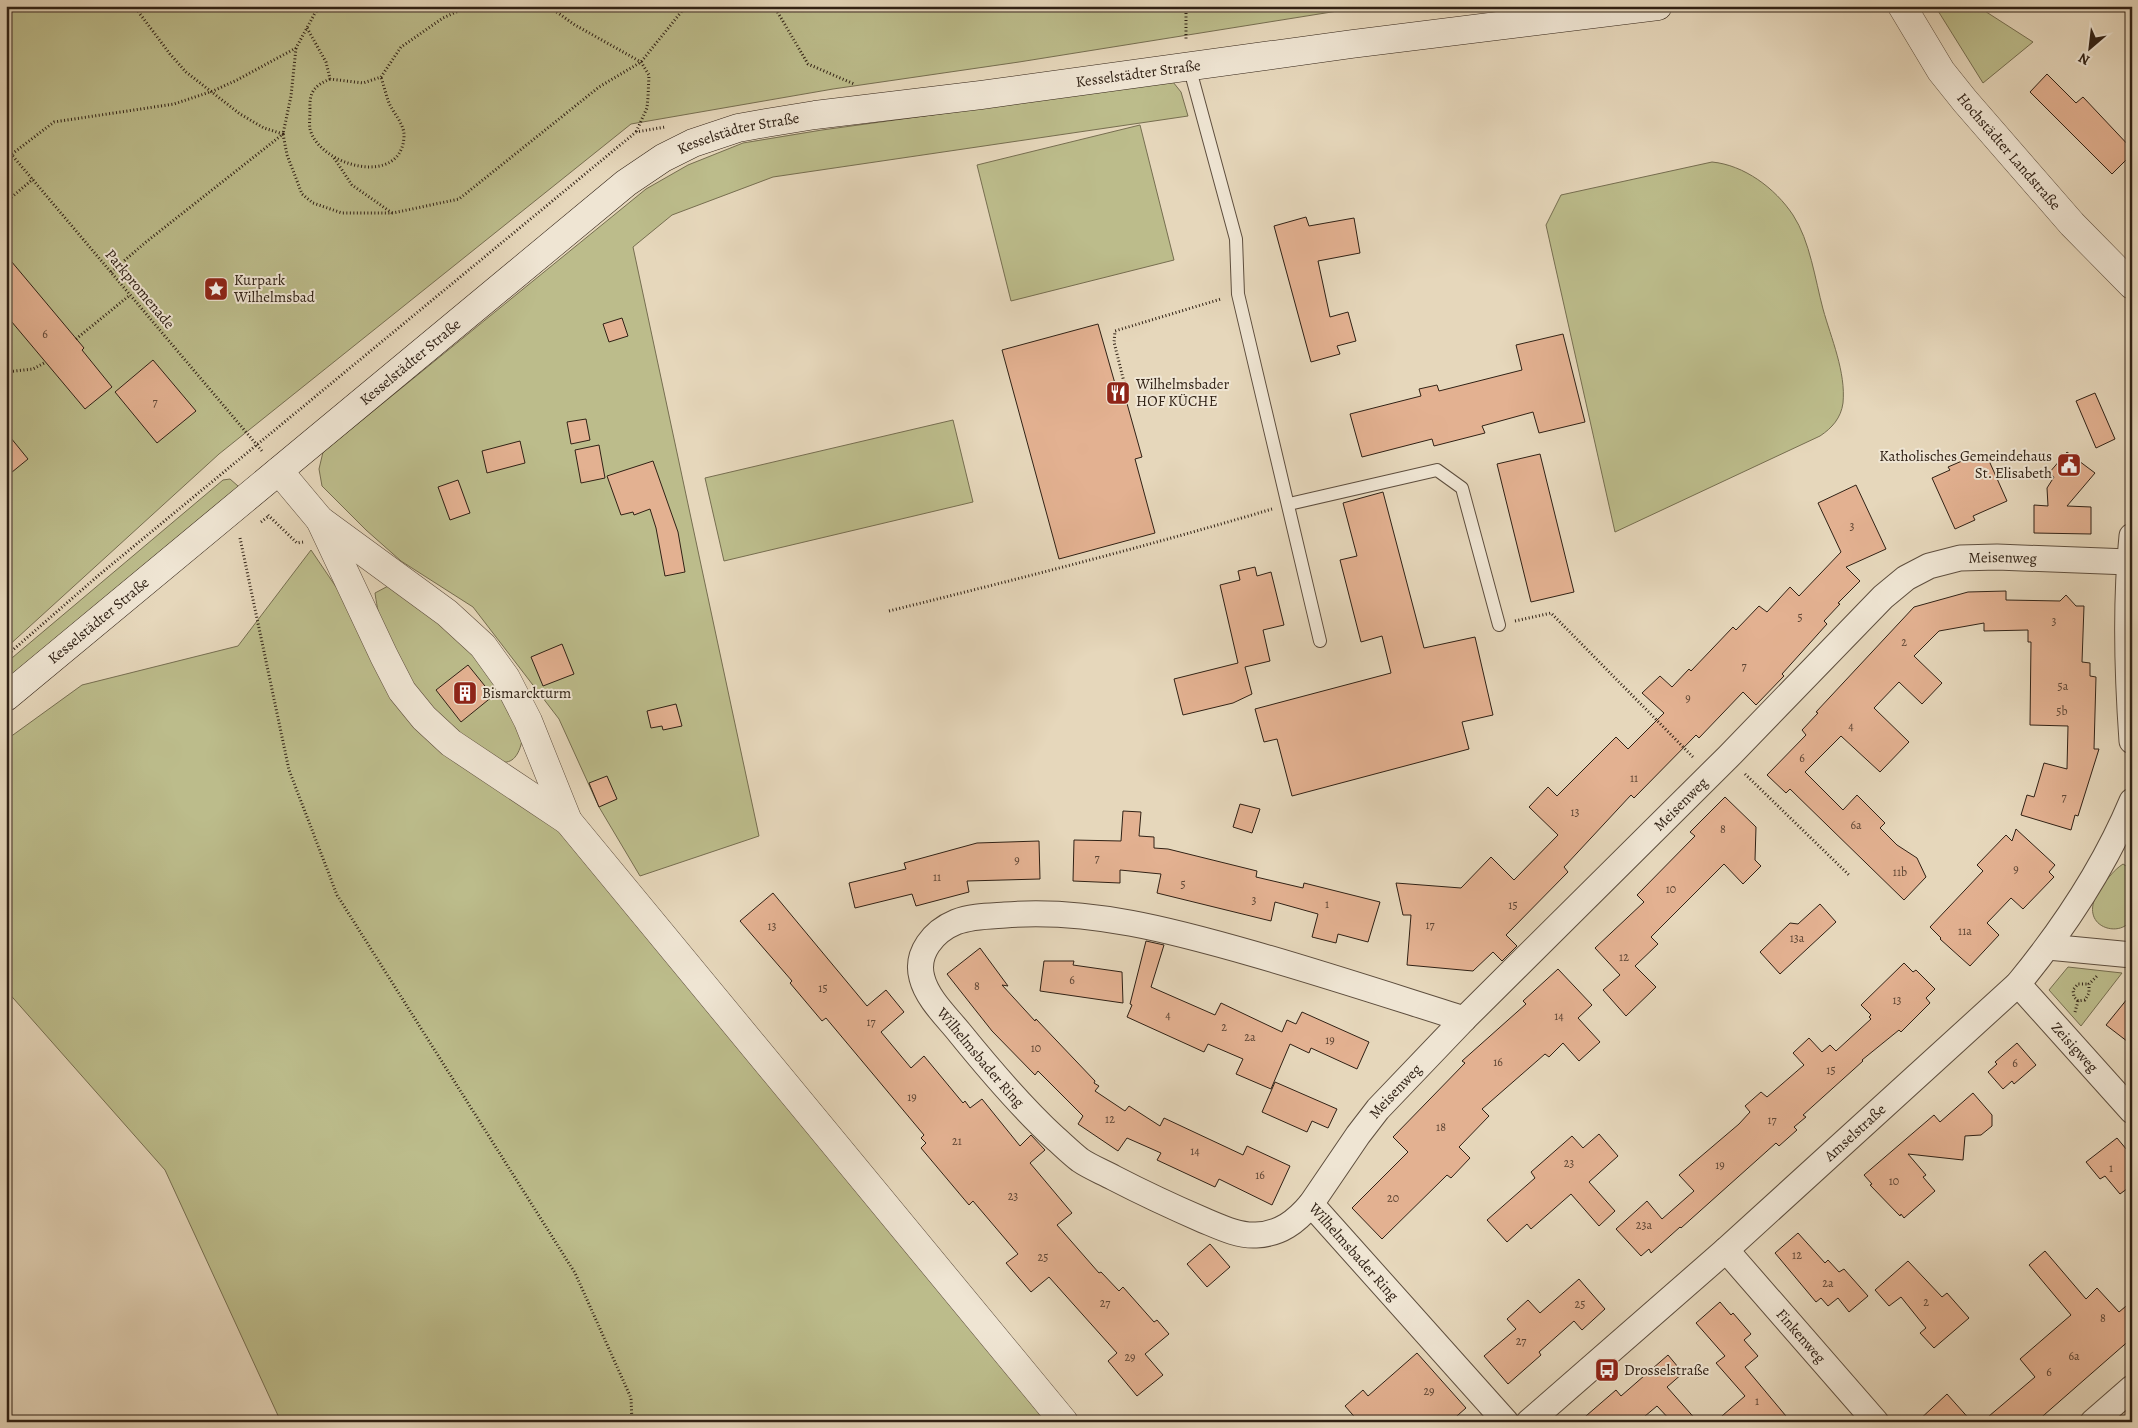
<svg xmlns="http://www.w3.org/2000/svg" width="2138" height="1428" viewBox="0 0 2138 1428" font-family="Alegreya,serif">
<rect width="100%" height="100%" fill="#e6d7bb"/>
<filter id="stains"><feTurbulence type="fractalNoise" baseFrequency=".004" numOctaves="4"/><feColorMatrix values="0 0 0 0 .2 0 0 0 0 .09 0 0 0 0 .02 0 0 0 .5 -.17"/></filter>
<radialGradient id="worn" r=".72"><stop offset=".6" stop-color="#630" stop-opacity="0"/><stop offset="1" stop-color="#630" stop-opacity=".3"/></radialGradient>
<g fill="#bcbc8b" stroke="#766e50">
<path d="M6 6H1369L1019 62 833 89 631 124 219 454 6 648Z"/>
<path d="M1935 6H1977L2033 42 1983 83Z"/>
<path d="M1173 82 1181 92 1188 116 773 177 672 215 633 247 759 836 640 876 599 807 559 719 473 607 401 561 366 530 322 486 319 469 323 452 646 189 688 165 743 143 822 130Z"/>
<path d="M1140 125 1174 260 1011 301 977 165Z"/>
<path d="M1712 162C1744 165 1775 188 1793 215 1810 241 1815 279 1823 309 1831 338 1846 372 1843 403 1841 418 1832 428 1820 436L1615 532 1546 225 1561 195Z"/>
<path d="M953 420 973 502 724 561 705 478Z"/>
<path d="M230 479 238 486 237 495 6 683V663L223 480Z"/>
<path d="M311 550 351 609 385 678 559 830 1050 1422H281L165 1170 6 990V740L82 685 238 646Z"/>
<path d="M390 585 474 649 523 736C515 783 486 756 463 738 453 731 442 723 433 715 422 704 400 670 391 656 384 644 377 608 375 593Z"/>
<path d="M2123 864 2131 869C2132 882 2135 908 2131 919 2122 940 2072 927 2102 886 2109 877 2114 870 2123 864Z"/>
<path d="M2068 967 2122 973 2081 1026 2049 990Z"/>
</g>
<g fill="#e3b191" stroke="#302115">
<path d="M2047 74 2076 103 2083 97 2132 149V154L2112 174 2030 92Z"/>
<path d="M1306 217 1309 226 1354 218 1360 253 1318 261 1330 317 1348 312 1356 341 1337 346 1340 354 1311 362 1274 226Z"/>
<path d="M6 255 84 348 82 350 112 387 85 409 6 315Z"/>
<path d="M622 318 628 336 609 342 603 324Z"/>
<path d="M1098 324 1120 401 1126 400 1142 457 1135 459 1155 533 1059 559 1002 350Z"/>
<path d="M1563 334 1585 422 1539 433 1533 412 1482 426 1485 433 1434 446 1432 439 1362 457 1350 414 1421 396 1419 389 1437 385 1439 391 1522 370 1516 345Z"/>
<path d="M153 360 196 411 157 443 115 392Z"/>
<path d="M2095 393 2115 439 2096 448 2076 401Z"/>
<path d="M586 419 590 440 571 444 567 422Z"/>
<path d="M6 432 28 459 6 477Z"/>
<path d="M520 441 525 463 487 473 482 451Z"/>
<path d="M599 445 605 478 581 483 575 450Z"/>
<path d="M2067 452 2095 473 2067 506 2091 507V534L2034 533V505L2048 506 2047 488 2054 477 2049 473Z"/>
<path d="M1540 454 1574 592 1531 602 1497 464Z"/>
<path d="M1986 454 2007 501 1973 516 1975 520 1955 529 1932 478 1950 470 1948 467 1969 458 1970 461Z"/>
<path d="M653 461 678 532 685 572 665 576 656 528 650 509 634 515 633 512 621 515 607 476Z"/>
<path d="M458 480 470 513 450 520 438 487Z"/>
<path d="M1856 485 1886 549 1846 567 1860 581 1838 603 1840 604 1824 621 1827 624 1782 674 1784 676 1756 705 1743 692 1699 738 1696 735 1634 798 1631 795 1564 867 1568 872 1506 935 1517 946 1502 961 1493 952 1473 971 1407 965 1411 915H1403L1396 883 1461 888 1491 857 1514 880 1558 835 1529 807 1548 787 1557 796 1616 737 1628 749 1664 713 1642 693 1660 676 1672 687 1689 669 1691 671 1733 627 1736 630 1759 606 1767 612 1790 587 1799 596 1841 552 1818 503Z"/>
<path d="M1383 492 1424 648 1475 637 1493 715 1462 722 1469 749 1292 796 1277 739 1264 742 1255 709 1391 673 1382 636 1361 642 1340 560 1357 556 1343 503Z"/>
<path d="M1255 567 1257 576 1271 572 1284 625 1263 630 1270 661 1245 667 1252 694 1233 703 1183 715 1174 679 1238 663 1220 585 1240 580 1238 571Z"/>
<path d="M2006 591V600L2060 601 2066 595 2076 606H2084L2082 662 2090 663V676L2096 677 2094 749H2099L2078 816 2075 815 2071 830 2021 815 2027 795 2034 797 2044 763 2067 769 2068 726 2030 725 2031 642H2028V630L1984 631V623L1939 631 1914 656 1942 683 1922 704 1899 682 1874 708 1909 742 1880 772 1841 736 1805 772 1843 810 1857 795 1885 823 1880 828 1897 845 1917 858 1926 877 1904 900 1790 789 1786 793 1767 775 1806 735 1802 730 1818 713 1816 712 1914 607 1968 592Z"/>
<path d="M562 644 574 674 543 686 531 657Z"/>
<path d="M468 665 493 696 461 722 436 690Z"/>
<path d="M676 704 682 726 663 730 662 726 651 728 647 711Z"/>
<path d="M607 776 617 799 599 807 589 783Z"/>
<path d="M1725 797 1756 827 1755 860 1761 866 1743 884 1724 864 1651 937 1658 944 1635 966 1656 987 1626 1016 1603 990 1620 975 1595 948 1644 902 1637 895 1695 836 1690 832Z"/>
<path d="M1240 804 1260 809 1252 833 1233 827Z"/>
<path d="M1123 811 1141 812 1139 836 1154 837V848L1168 849 1257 871 1256 877 1303 888 1304 883 1380 902 1368 942 1338 934 1336 943 1312 937 1318 914 1275 902 1271 921 1157 893 1161 874 1120 870V883L1073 881 1074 840 1121 841Z"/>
<path d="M2016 829 2055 865 2049 872 2054 877 2023 909 2011 898 1987 923 1999 935 1970 966 1940 939 1941 938 1930 927 1983 871 1977 865 2006 835 2012 841Z"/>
<path d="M1039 841 1040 879 967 881 969 892 916 906 912 894 855 908 849 883 906 869 904 863 977 843Z"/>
<path d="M773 893 867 1006 886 990 904 1012 881 1032 911 1068 924 1056 963 1103 965 1101 970 1108 982 1099 1020 1146 1031 1135 1045 1150 1030 1163 1072 1213 1057 1225 1099 1273 1101 1272 1119 1291 1123 1287 1154 1322 1157 1320 1169 1334 1145 1354 1163 1375 1137 1396 1108 1361 1117 1353 1049 1277 1031 1292 1006 1263 1018 1254 973 1201 969 1205 921 1148 926 1143 921 1138 924 1135 826 1018 822 1021 790 983 792 981 740 921Z"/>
<path d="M1820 904 1836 922 1780 974 1760 952 1790 923 1798 924Z"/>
<path d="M1146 941 1164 945 1151 987 1215 1015 1221 1003 1282 1032 1287 1020 1296 1024 1302 1012 1369 1042 1357 1069 1311 1048 1309 1053 1290 1044 1271 1089 1236 1074 1243 1059 1208 1044 1204 1052 1127 1017 1132 1005 1130 1004Z"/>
<path d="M980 948 1008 986 1002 985 1035 1021 1036 1019 1095 1081 1094 1083 1099 1086 1095 1091 1125 1111 1129 1106 1160 1126 1164 1118 1243 1155 1247 1146 1290 1166 1272 1205 1219 1179 1215 1187 1157 1160 1161 1153 1127 1138 1118 1151 1078 1124 1083 1116 1038 1071 1035 1075 992 1031 947 974Z"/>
<path d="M1044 961H1074L1073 965 1122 972 1123 1003 1040 991Z"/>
<path d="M1904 963 1913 972 1916 970 1935 989 1926 998 1930 1003 1901 1032 1899 1030 1862 1060 1863 1061 1803 1115 1806 1117 1794 1127 1797 1130 1779 1146 1776 1143 1681 1228 1680 1227 1651 1253 1649 1249 1641 1256 1616 1229 1647 1201 1662 1219 1694 1191 1679 1175 1739 1124 1750 1112 1745 1106 1761 1092 1767 1097 1804 1065 1793 1053 1809 1038 1822 1052 1830 1045 1836 1051 1871 1019 1869 1017 1871 1015 1861 1005Z"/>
<path d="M1558 969 1592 1005 1578 1018 1600 1042 1579 1061 1563 1043 1549 1057 1545 1054 1482 1109 1489 1116 1459 1147 1470 1158 1451 1178 1447 1175 1382 1239 1352 1208 1408 1152 1393 1137 1465 1063 1462 1061 1526 1004 1523 1001Z"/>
<path d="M2132 993V1045L2106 1025Z"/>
<path d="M2017 1043 2036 1065 2014 1084 2012 1081 2003 1089 1988 1072 1997 1064 1995 1062Z"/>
<path d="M1275 1082 1337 1109 1328 1128 1312 1121 1307 1132 1262 1112Z"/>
<path d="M1973 1093 1992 1115V1126L1981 1135 1965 1136 1963 1160 1908 1154 1926 1175 1923 1177 1935 1191 1904 1218 1901 1214 1900 1216 1870 1185 1872 1184 1864 1175 1934 1115 1940 1122Z"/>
<path d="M1599 1134 1618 1156 1589 1182 1615 1211 1599 1226 1571 1194 1531 1229 1527 1224 1507 1242 1487 1220 1535 1178 1531 1172 1572 1136 1583 1148Z"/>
<path d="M2117 1138 2132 1156V1185L2120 1194 2105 1176 2100 1179 2086 1162Z"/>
<path d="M1798 1233 1825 1263 1828 1260 1839 1272 1844 1269 1868 1296 1849 1312 1838 1298 1828 1306 1821 1298 1816 1302 1775 1253Z"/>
<path d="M1210 1244 1230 1267 1207 1287 1187 1264Z"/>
<path d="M2045 1251 2086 1299 2097 1288 2119 1312 2132 1301V1338L2036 1422H1982L2035 1377 2020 1359 2071 1315 2029 1265Z"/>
<path d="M1908 1261 1942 1297 1947 1293 1969 1318 1934 1348 1920 1333 1926 1328 1901 1297 1889 1306 1875 1290Z"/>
<path d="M1579 1279 1605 1309 1582 1330 1574 1321 1539 1352 1541 1355 1508 1384 1484 1356 1516 1329 1507 1319 1528 1300 1540 1313Z"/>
<path d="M1720 1302 1731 1315 1733 1313 1751 1334 1744 1340 1758 1356 1745 1367 1791 1422H1715L1745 1396 1716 1363 1725 1356 1696 1323Z"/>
<path d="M1417 1353 1466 1408 1450 1422H1359L1345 1406 1363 1390 1368 1396Z"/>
<path d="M1668 1355 1683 1373 1667 1387 1698 1422H1672L1657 1406 1638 1422H1579L1616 1390 1621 1396Z"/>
<path d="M1947 1394 1972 1422H1917Z"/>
</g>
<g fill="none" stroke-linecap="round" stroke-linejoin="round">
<defs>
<g id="service">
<path d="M1189 66 1236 239 1238 294 1320 641"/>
<path d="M1289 504 1437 470 1462 488 1499 625"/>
</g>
<g id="minor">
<path d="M2132 536C2125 604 2127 672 2132 741"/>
<path d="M2048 947 2132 955"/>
<path id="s1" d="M2018 984 2132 1111"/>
<path id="s2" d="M1464 1019C1394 997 1324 974 1254 954 1174 931 1089 908 1005 915 989 916 971 916 956 922 934 931 915 953 922 978 927 998 946 1016 959 1032 989 1069 1020 1106 1055 1138 1063 1145 1071 1153 1080 1160 1090 1167 1103 1172 1114 1178 1143 1193 1173 1207 1203 1220 1220 1227 1238 1236 1256 1235 1280 1234 1296 1222 1311 1204L1506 1422"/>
<path id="s3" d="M1311 1204 1358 1135 1378 1109 1464 1019 1728 757 1883 597 1906 578 1929 566 1960 558 1997 557 2129 562"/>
<path id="s4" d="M1726 1250 1876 1422"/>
<path id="s5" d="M1529 1422 1726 1250 2018 984C2064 928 2104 868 2132 801"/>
<path d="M2093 1422 2132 1388"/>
</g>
<g id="tertiary">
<path id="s6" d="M1902 6 1941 71 1965 101 2072 224 2132 285"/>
<path d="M279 471 320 520 447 613 483 646 506 678 528 721 568 821"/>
<path d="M320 520 384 656 402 691 424 718 451 743 568 821 1064 1422"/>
</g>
<g id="secondary">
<path id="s7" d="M6 697 626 183 663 158 693 143 738 128 766 123 815 115 981 95 1352 44 1658 6"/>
</g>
</defs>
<use href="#service" stroke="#5e4e3e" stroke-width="14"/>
<use href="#minor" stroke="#5e4e3e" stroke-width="27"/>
<use href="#tertiary" stroke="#5e4e3e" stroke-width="29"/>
<use href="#secondary" stroke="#302115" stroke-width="29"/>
<g stroke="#302115" stroke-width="3" stroke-dasharray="1 2.5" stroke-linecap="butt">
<path d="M548 6 575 25 641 62 649 75 648 97 647 108 636 132"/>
<path d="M774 6 808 64 854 84"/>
<path d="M1186 6V41"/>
<path d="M307 28 326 62 330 79 363 83 381 77 401 47 443 18 469 6"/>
<path d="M296 48 291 96 283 134 287 155 302 194 313 203 342 213H393L459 199 599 87 641 62 686 6"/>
<path d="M330 79C314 86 309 92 310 110 310 116 309 124 310 129 319 166 401 188 404 137 405 125 394 114 389 103 386 95 384 86 381 77"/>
<path d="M6 148 262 451"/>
<path d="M12 154 54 122 174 104 213 91 237 80 296 48 315 13 321 6"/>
<path d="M334 158 352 185 392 213"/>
<path d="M6 202 33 179"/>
<path d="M111 272 146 242 283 134 264 128 240 114 186 72 170 54 134 6"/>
<path d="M76 339 130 295"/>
<path d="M6 372 33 369 46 362"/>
<path d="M1118 393 1125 386 1114 342 1115 331 1221 299"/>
<path d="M268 515 297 543 303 542"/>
<path d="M261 522 269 516"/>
<path d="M240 538 289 770 337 895 575 1273 631 1398 632 1422"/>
<path d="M889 611C1018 579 1145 547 1272 509"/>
<path d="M1515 621 1551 613 1694 758"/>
<path d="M6 656 99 575 636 132 665 127"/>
<path d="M1745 774 1849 875"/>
<path d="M2078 1001 2074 997 2073 990 2078 984H2089"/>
<path d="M2075 1012 2078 1001 2085 1000 2089 993V984L2097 976"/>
</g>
<use href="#service" stroke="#efe5d3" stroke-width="12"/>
<use href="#minor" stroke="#efe5d3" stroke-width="25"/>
<use href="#tertiary" stroke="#efe5d3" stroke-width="28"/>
<use href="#secondary" stroke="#efe5d3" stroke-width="28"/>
</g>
<defs>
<symbol id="sight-square" viewBox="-11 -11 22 22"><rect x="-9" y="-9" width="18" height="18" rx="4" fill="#8f2418" stroke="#efe5d3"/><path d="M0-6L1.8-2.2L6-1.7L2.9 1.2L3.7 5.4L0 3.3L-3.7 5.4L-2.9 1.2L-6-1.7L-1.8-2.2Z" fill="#fff"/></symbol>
<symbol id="restaurant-square" viewBox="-11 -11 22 22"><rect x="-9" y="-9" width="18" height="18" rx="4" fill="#8f2418" stroke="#efe5d3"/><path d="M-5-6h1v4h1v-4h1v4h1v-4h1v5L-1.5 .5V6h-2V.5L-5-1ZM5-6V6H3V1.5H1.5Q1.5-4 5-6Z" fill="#fff"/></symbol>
<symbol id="civic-square" viewBox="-11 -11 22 22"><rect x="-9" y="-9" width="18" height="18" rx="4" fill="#8f2418" stroke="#efe5d3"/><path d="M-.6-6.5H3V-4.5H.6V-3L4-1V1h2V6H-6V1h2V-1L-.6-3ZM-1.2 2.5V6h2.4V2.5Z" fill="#fff"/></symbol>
<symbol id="building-square" viewBox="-11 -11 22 22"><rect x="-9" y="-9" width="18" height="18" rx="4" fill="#8f2418" stroke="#efe5d3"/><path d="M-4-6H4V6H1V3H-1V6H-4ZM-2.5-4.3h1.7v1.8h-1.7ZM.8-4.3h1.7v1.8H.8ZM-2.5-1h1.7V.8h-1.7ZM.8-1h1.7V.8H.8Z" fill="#fff"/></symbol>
<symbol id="bus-square" viewBox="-11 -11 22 22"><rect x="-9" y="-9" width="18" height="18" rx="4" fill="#8f2418" stroke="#efe5d3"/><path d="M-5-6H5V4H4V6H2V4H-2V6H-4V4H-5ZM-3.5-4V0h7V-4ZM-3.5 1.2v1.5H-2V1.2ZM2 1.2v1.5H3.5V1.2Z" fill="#fff"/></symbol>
</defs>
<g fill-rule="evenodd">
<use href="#sight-square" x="202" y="275" width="28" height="28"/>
<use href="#restaurant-square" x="1104" y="379" width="28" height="28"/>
<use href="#civic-square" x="2055" y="451" width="28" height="28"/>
<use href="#building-square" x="451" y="679" width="28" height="28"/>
<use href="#bus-square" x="1593" y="1356" width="28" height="28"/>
</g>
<g text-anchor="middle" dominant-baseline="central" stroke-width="4" stroke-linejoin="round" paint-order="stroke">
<g font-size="12" fill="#5d4534">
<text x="45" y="334">6</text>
<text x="155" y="402">7</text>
<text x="1852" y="526">3</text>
<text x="1800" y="617">5</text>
<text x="2054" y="621">3</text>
<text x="1904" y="642">2</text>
<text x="1744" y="666">7</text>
<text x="2063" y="686">5a</text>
<text x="1688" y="698">9</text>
<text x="2062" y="711">5b</text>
<text x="1851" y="726">4</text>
<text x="1802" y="758">6</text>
<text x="1634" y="778">11</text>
<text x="2064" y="797">7</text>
<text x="1575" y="812">13</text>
<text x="1856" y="825">6a</text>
<text x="1723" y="829">8</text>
<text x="1097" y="858">7</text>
<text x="1017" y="860">9</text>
<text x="2016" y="869">9</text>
<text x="1900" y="872">11b</text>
<text x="937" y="877">11</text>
<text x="1183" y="884">5</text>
<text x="1671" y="889">10</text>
<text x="1254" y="900">3</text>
<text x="1327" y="904">1</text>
<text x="1513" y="905">15</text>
<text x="1430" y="925">17</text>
<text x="772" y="926">13</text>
<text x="1965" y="931">11a</text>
<text x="1797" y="938">13a</text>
<text x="1624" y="957">12</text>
<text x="1072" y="980">6</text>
<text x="977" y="986">8</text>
<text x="823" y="988">15</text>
<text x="1897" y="1000">13</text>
<text x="1168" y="1015">4</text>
<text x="1559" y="1016">14</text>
<text x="871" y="1022">17</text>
<text x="1224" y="1027">2</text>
<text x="1250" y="1037">2a</text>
<text x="1330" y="1040">19</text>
<text x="1036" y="1048">10</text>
<text x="1498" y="1062">16</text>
<text x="2015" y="1063">6</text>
<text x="1831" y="1070">15</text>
<text x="912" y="1097">19</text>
<text x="1110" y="1119">12</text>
<text x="1772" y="1120">17</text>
<text x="1441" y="1127">18</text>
<text x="957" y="1141">21</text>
<text x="1195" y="1151">14</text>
<text x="1569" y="1163">23</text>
<text x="1720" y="1165">19</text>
<text x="2111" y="1168">1</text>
<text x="1260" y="1175">16</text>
<text x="1894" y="1181">10</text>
<text x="1013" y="1196">23</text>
<text x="1393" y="1198">20</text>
<text x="1644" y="1225">23a</text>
<text x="1797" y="1255">12</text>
<text x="1043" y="1257">25</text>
<text x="1828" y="1283">2a</text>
<text x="1926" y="1302">2</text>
<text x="1105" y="1303">27</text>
<text x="1580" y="1304">25</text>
<text x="2103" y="1318">8</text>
<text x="1521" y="1341">27</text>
<text x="2074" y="1356">6a</text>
<text x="1130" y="1357">29</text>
<text x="2049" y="1372">6</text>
<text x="1429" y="1391">29</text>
<text x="1757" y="1401">1</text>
</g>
<g font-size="15" fill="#302115" stroke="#efe5d3">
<text stroke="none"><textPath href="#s7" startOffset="1335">Kesselstädter Straße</textPath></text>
<text stroke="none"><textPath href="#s7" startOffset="930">Kesselstädter Straße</textPath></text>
<text stroke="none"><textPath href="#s6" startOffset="181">Hochstädter Landstraße</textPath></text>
<text transform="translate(140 289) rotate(50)">Parkpromenade</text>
<text stroke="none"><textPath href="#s7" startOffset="525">Kesselstädter Straße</textPath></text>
<text stroke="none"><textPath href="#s3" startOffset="966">Meisenweg</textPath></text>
<text stroke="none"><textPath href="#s7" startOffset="120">Kesselstädter Straße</textPath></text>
<text stroke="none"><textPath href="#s3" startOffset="546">Meisenweg</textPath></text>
<text stroke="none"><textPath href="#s1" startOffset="85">Zeisigweg</textPath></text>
<text stroke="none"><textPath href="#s2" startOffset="694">Wilhelmsbader Ring</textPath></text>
<text stroke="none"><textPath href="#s3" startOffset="141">Meisenweg</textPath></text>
<text stroke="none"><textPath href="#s5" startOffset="436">Amselstraße</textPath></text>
<text stroke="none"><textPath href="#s2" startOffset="1159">Wilhelmsbader Ring</textPath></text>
<text stroke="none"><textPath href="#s4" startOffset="114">Finkenweg</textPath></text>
</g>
<g font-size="15" fill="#302115" stroke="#efe5d3" text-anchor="start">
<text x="234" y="280">Kurpark<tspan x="234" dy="17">Wilhelmsbad</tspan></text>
<text x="1136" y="384">Wilhelmsbader<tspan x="1136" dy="17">HOF KÜCHE</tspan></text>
<text x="2052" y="456" text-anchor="end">Katholisches Gemeindehaus<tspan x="2052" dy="17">St. Elisabeth</tspan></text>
<text x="482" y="693">Bismarckturm</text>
<text x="1624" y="1370">Drosselstraße</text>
</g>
</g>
<rect width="2138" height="1428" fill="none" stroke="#e6d7bb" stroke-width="25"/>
<rect x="8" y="8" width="2123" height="1413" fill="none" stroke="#302115" stroke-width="2.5"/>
<rect x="12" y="12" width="2113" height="1403" fill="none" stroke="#302115"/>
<g transform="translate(2090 48) rotate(208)" stroke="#efe5d3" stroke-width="4" paint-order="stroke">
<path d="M0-4L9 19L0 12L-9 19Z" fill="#302115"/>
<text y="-8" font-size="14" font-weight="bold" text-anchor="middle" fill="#302115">N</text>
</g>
<rect width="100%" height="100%" filter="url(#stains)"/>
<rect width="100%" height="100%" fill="url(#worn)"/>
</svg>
